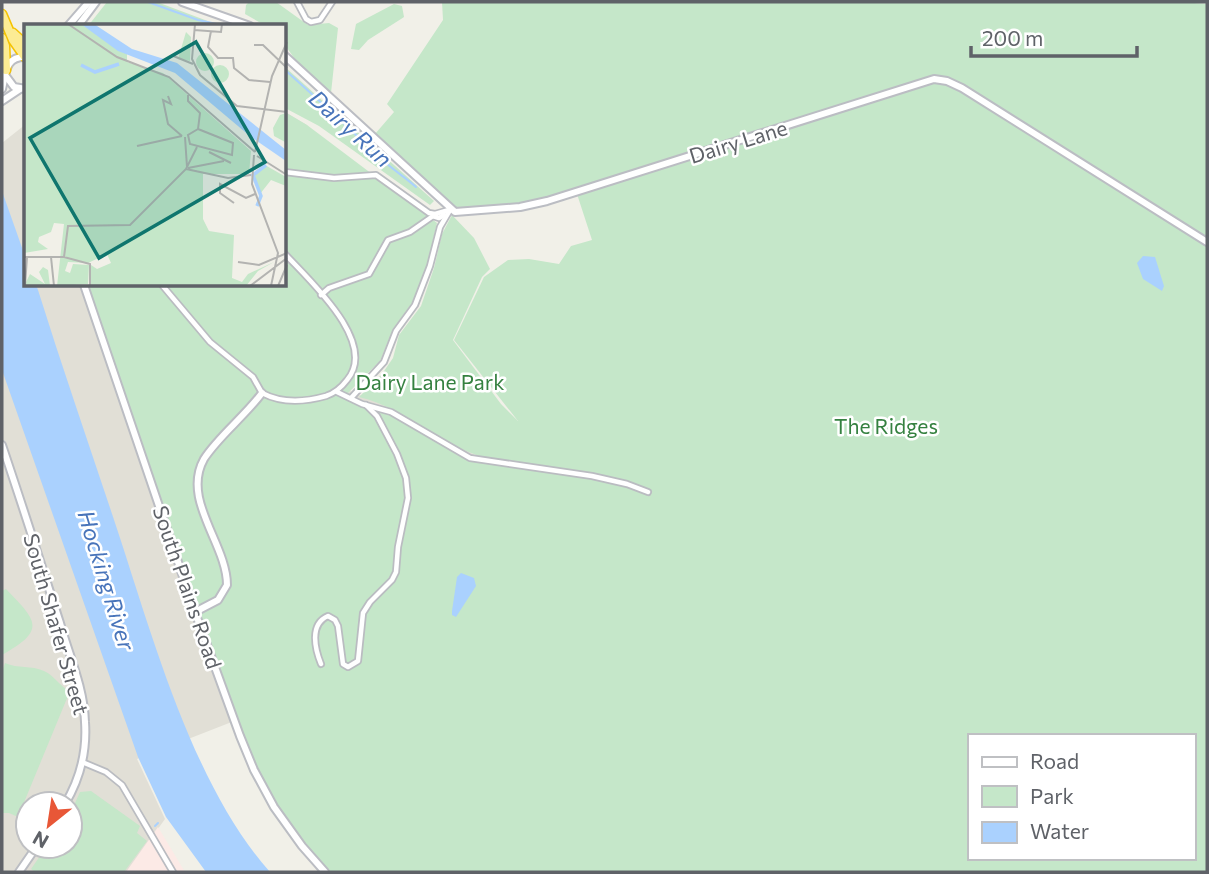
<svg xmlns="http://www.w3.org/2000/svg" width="1209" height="874" viewBox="0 0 1209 874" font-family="Commissioner,sans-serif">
<rect width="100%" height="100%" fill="#f1f0e8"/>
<path fill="#e1dfd6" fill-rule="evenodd" d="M285 112 307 125 420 277 383 357 350 391 388 407 477 456 475 639 319 688 137 759 165 819 127 872H2V143L26 124V285H285ZM28 804H70V846H28Z"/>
<path fill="#fceae6" d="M158 827 185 872H126Z"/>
<g fill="#c5e7c9" fill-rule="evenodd">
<path d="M107 2H157L221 26H88Z"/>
<path d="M249 2H276L308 25 329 23 338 28 331 93 299 65 285 45V26H266L245 14 246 5Z"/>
<path d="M442 2H1182L1207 4V872H325L274 807 240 736 84 285H285V112L307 125 437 223 427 265 412 303 393 329 380 361 348 393 358 402 376 406 466 456 495 460C445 451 409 409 359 397L382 374 393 358 399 335 421 306 434 268 442 234 452 215 474 238 490 269 482 277 453 340 501 404 518 421 454 340 484 277 508 260 529 259 559 264 571 246 592 240 576 191 523 207 450 210 375 134 394 112 387 104 443 20ZM969 736H1193V858H969Z"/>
<path d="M394 4 402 6 404 17 401 19 368 40 359 50 351 49 356 24Z"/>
<path d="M285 67 434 201 430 205 319 126 285 108Z"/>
<path d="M6 589C37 621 47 630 2 655V591Z"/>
<path d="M5 663C18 669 31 665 44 671 55 676 59 686 70 691L18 817 9 813H2V672Z"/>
<path d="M91 791 140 826 137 833 147 841 124 872H35L31 869 47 846H70V814L80 792Z"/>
</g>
<g fill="#aad1fe">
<path d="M2 191 26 259V285H36L38 290C64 373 93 456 120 538 155 645 195 788 270 872H206L166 817 138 757 2 370Z"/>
<path d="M1143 256 1155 257 1164 286 1162 291 1143 279 1137 263Z"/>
<path d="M461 573 474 578 476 586 456 617 452 615V611L457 577Z"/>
</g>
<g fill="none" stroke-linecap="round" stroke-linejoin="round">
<g stroke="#aad1fe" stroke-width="2">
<path d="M148 2 198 20 226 26"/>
<path d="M285 70C320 101 352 131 386 163 395 171 406 178 416 187"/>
<path d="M155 826 158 823"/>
</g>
<defs>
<g id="street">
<path d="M297 2 306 19 311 22 320 20 332 2"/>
<path d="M285 172 334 178 376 175 429 213 435 214 449 210"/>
<path d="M162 285 210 342 253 377 262 393C281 403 305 402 326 396 335 393 341 388 347 380 379 343 309 280 285 254"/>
<path d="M321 295 329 288 369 274 388 240 410 232 433 216 439 218 444 215"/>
<path d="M337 392 362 404 391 412 470 458 592 476 627 484 648 492"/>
<path d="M351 398 384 362 396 331 415 305 430 266 440 227 450 210"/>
<path d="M321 664C315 649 309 624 328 616L335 620 338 626 343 664 348 667 358 661 363 613 370 602 392 580 396 572 398 547 408 498 406 478 397 454 377 416 366 405"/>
<path d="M82 762 106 772 122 785 173 872"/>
</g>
<g id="secondary">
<path d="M182 2 250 26"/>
<path d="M68 26 89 2"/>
<path d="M78 26 96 2"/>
<path d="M285 56 455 212 520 207 547 201 934 79 947 81 962 88 1207 242"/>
<path d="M5 75 14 87 26 89"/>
<path d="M2 89C6 73 5 56 26 57"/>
<path d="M2 101 20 89"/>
<path d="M84 285 195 612 240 736 254 770 274 807 302 846 325 872"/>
<path d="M2 445C22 504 41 564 60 623 69 655 84 688 85 722 87 751 80 779 65 804"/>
<path d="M195 612 218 600 227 585C227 544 181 500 204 459 218 437 245 416 262 393"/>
<path d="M19 872 37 846"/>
</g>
<g id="highway">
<path d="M2 14 13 40 25 57"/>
<path d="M13 33 26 45"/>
<path d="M2 38 5 46 6 70"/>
</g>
</defs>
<use href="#street" stroke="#babcc1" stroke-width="8"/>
<use href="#secondary" stroke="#bbbdc3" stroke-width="10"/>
<use href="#highway" stroke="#f5c303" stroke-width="11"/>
<use href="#street" stroke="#fff" stroke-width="4.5"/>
<use href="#secondary" stroke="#fff" stroke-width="6"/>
<use href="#highway" stroke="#fcec94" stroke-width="8"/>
</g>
<g text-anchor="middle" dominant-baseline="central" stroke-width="5" stroke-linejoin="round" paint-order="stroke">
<g font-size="21" fill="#5f6268" stroke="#fff">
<text transform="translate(738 141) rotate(-17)">Dairy Lane</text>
<text transform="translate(188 587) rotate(71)">South Plains Road</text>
<text transform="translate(57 624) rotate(74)">South Shafer Street</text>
</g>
<g font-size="21" fill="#358140" stroke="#fff">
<text x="430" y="381">Dairy Lane Park</text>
<text x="886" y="425">The Ridges</text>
</g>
<g font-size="23" font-style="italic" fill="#4874ba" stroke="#fff">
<text transform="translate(351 128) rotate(42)">Dairy Run</text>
<text transform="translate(107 580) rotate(73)">Hocking River</text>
</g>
</g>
<g transform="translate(24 24)">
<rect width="262" height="262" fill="#f1f0e8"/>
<path d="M0 0H57L103 30V38L139 49 227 127 225 150H179V195L185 207 210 211 208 254 218 258 224 250 250 238 234 247 222 262H66L67 241 73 245 87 239 83 230 64 239 44 238 41 247 46 249 49 240 65 241 64 260 33 262 40 200 30 199 27 208 15 213 14 218 24 225 0 229ZM162 8 167 13 166 37 154 35ZM172 38a9 9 0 1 1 18 0a9 9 0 1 1-18 0ZM187 50a9 9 0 1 1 18 0a9 9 0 1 1-18 0ZM262 89V117L261 118 250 112 249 104 256 91ZM241 141 262 153V162L247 156 236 170 230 150ZM19 243 24 246 26 262H0L6 250 21 260 15 248Z" fill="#c5e7c9"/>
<path d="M57 0H70L108 25 153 39 262 126V137L227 113 151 49 94 27Z" fill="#aad1fe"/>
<path fill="none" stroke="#aad1fe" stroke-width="3.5" d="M57 41 71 48 95 40M233 182 237 172 229 151 242 141"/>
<path fill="none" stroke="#b3b3b1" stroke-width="2" d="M44 0 93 33 145 53 231 128M171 0 168 35 176 51 213 82 263 88M170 6 197 8 198 0M187 7 184 23 194 34H209L210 44 225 56 246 58M230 21H239L263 44M147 31 169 40M164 71V77L176 89 174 105M144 72 147 80 139 76 144 100 158 112M174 105 209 119 208 131 166 120 164 111ZM161 113 163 143M113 122 158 112M185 128 207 139M231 128 248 52 263 18M230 131 228 160 254 229 247 262M233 132 263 151M164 144 200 137M162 145 204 154 227 151M210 179 196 169V160L222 174 231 170M0 233H40L66 240V262M27 233 30 262M40 233 44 202 106 201 162 145 173 123M214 238 235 241 263 229M1 262 3 233M226 262 263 234M254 262 263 241"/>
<path fill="#0f766e" fill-opacity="0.15" stroke="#0f766e" stroke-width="3.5" d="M172 18 241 138 75 234 6 114Z"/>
<rect width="262" height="262" fill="none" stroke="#5f6268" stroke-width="3.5"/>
</g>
<rect width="1209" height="874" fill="none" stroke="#5f6268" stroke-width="7"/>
<rect x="968" y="734" width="228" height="126" fill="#ffffff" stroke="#bfc0c3" stroke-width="2"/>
<rect x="982" y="757" width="35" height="10" fill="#ffffff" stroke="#bfc0c3" stroke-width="2"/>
<text x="1030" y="769" font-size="21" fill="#5f6268">Road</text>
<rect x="982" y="786" width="35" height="21" fill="#c5e7c9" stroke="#bfc0c3" stroke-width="2"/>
<text x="1030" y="804" font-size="21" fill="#5f6268">Park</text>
<rect x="982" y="822" width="35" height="21" fill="#aad1fe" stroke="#bfc0c3" stroke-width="2"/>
<text x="1030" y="839" font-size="21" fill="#5f6268">Water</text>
<g transform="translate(49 825) rotate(210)"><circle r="33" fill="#ffffff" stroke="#bfc0c3" stroke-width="2"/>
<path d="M0-5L12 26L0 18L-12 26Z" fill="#e85737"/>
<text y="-10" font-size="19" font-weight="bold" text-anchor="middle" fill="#5f6268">N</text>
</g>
<path d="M971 46v10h166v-10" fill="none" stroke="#5f6268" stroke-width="3.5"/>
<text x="982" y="46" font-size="21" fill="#5f6268" stroke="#ffffff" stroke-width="5" paint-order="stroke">200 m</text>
</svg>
